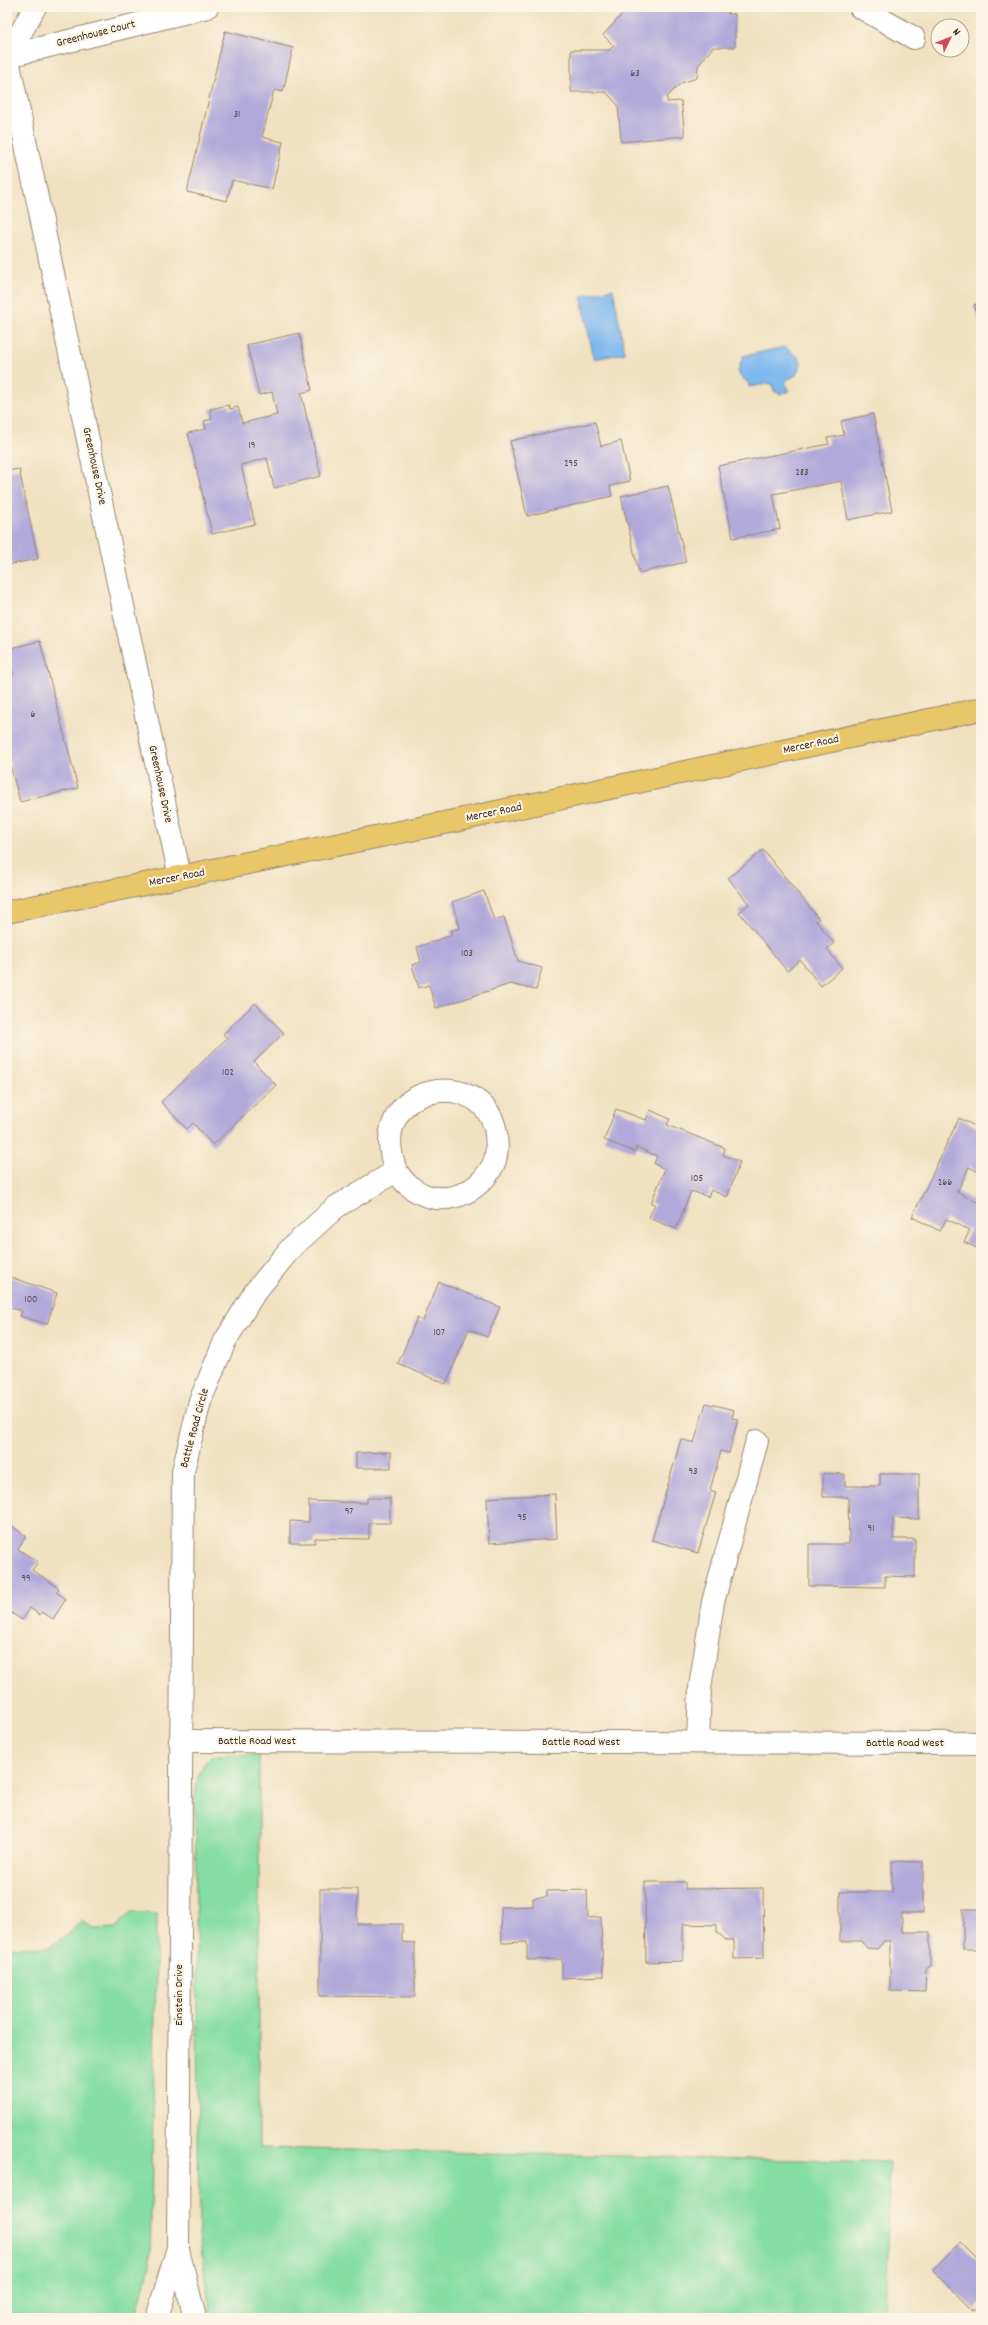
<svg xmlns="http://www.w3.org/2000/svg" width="988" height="2325" viewBox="0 0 988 2325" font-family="Dekko,sans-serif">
<rect width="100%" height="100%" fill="#fcf5e5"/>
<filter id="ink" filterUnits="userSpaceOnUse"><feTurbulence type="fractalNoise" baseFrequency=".025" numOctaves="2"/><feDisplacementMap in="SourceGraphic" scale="8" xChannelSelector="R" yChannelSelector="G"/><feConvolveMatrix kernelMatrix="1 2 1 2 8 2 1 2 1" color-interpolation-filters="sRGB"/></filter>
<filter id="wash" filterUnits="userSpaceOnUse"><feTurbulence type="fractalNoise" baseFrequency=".012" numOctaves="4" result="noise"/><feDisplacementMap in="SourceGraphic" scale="16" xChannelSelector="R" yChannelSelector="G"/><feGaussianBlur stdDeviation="0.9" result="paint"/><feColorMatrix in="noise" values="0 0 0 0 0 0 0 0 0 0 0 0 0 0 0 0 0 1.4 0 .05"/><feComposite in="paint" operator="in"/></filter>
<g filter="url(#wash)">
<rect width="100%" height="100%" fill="#f0e1c1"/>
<g fill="#84dda2" stroke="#608460">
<path d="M259 1755V2148L890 2162 885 2314 888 2318H211L199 2235 195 1796C197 1781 199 1767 211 1756Z"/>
<path d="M131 1912 157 1914 150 2267 134 2318H7V1948L49 1947 68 1935 81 1921 96 1929 115 1928Z"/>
</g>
<g fill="#7db8ef" stroke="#5c7186">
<path d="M613 289 625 353 594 359 581 296Z"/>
<path d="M785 347 799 358 801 363 796 375 785 381 789 392 781 394 774 391 772 383 749 387V383L740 376 738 371 743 356Z"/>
</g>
<g id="blocks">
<g fill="#b0a9da">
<path d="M629 7H642L646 12 651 7H732L727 14H735V47H713L698 66 697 78 681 83 667 97V102L681 101 685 136 621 142 618 105 606 92H571V50H609L614 46 603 35Z"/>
<path d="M225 31 293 48 283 92 274 90 262 137 283 142 272 189 232 180 227 201 187 192Z"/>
<path d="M981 303V328L974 305Z"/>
<path d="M299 333 312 390 301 393 321 476 274 488 267 458 241 465 255 524 212 534 188 433 206 429 204 421 212 419 210 409 229 405 230 409 238 407 242 423 277 415 272 392 259 395 247 345Z"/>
<path d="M873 414 892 511 848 520 841 481 773 494 780 529 733 538 718 466 829 444 827 438 844 435 841 421Z"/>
<path d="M595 422 601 446 621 441 630 481 610 486 612 496 527 516 510 441Z"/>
<path d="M19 469 38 559 7 565V471Z"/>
<path d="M668 486 686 562 639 573 621 496Z"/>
<path d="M40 641 78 788 20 802 7 753V677L14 675 7 649Z"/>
<path d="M763 850 819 919 816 921 834 943 827 949 842 968 821 986 800 960 787 971 739 912 749 904 728 878Z"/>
<path d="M484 891 494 920 504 917 518 961 542 968 536 990 510 984 436 1008 429 985 419 988 412 965 421 962 417 947 452 935 450 931 460 928 452 902Z"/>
<path d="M255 1003 284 1033 254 1062 276 1085 213 1145 193 1123 187 1129 161 1102 227 1038 223 1034Z"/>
<path d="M616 1109 646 1120 650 1110 670 1119 667 1125 725 1148 723 1155 740 1162 727 1197 711 1190 708 1197 691 1191 676 1229 649 1218 655 1204 651 1203 665 1169 654 1164 657 1156 636 1147 635 1152 604 1140Z"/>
<path d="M959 1118 981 1129V1173L969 1167 957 1192 981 1204V1250L964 1242 970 1230 946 1219 940 1231 912 1217Z"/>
<path d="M10 1277 57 1293 47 1324 20 1316 22 1311 7 1307V1282Z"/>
<path d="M439 1282 500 1307 487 1337 469 1329 446 1384 398 1364 417 1318 423 1321Z"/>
<path d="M706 1403 734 1410 732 1418 738 1419 729 1453 721 1451 710 1490 716 1492 698 1553 652 1540 681 1439 694 1443Z"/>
<path d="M391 1452V1468H356V1453Z"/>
<path d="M823 1473 845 1474V1486H880V1474H919V1519L893 1518V1539H915V1577L885 1576V1587L809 1586V1544H849L848 1497H823Z"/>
<path d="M555 1494 557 1539 489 1543 487 1498Z"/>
<path d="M367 1498H390V1523H369V1539L315 1538V1543H290V1521L309 1522V1501L367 1503Z"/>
<path d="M7 1523 26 1536 18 1549 38 1562 32 1570 59 1588 56 1592 66 1599 53 1619 42 1612 40 1615 30 1608 22 1620 7 1610Z"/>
<path d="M892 1861 923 1862V1913H902V1932H930V1967H926L925 1992 890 1991V1941H884L877 1949 867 1948 861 1941H840V1892H892Z"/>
<path d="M645 1882H685V1889L763 1888 764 1958 734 1959V1940H726L717 1932V1925L683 1924V1961L646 1962Z"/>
<path d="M320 1889H357V1924H402V1942L415 1943V1997L320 1996Z"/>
<path d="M587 1890 588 1918 601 1917 603 1976 562 1978V1959L527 1960V1942L502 1943 501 1907 533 1906V1898L547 1897V1891Z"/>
<rect x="963" y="1909" width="18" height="40"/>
<path d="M960 2242 981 2263V2303L974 2310 933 2269Z"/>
</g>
</g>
</g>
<g filter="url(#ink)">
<use href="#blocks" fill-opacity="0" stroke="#968670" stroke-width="1"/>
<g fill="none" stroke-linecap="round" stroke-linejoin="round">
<defs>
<g id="minor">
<path d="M860 7 914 38"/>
<path d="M7 55 180 877"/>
<path d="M8 56 207 7"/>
<path d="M8 56 35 7"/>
<path d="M180 1741 981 1743"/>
<path d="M698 1742 700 1688 713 1602 757 1441"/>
<path d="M178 2250 195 2318"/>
<path d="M157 2318 178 2248 183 1471 200 1401 225 1341 255 1292 291 1248 336 1207 396 1171C400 1176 403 1181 408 1185 437 1210 475 1197 492 1167 498 1157 497 1145 496 1134 487 1064 362 1081 396 1171"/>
</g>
<path id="major" d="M7 912 459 820 981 709"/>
</defs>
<use href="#minor" stroke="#968670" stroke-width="24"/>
<use href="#major" stroke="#968670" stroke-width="24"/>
<use href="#minor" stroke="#fff" stroke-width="22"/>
<use href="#major" stroke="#e9c769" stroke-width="22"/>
</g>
</g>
<g text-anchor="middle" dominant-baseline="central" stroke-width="4" stroke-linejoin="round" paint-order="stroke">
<g font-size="10" fill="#584a4d">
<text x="635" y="74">63</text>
<text x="237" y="115">31</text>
<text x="252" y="446">19</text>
<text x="571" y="464">295</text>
<text x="802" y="473">283</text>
<text x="33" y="715">6</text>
<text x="467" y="954">103</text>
<text x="228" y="1073">102</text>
<text x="697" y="1179">105</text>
<text x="945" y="1183">266</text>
<text x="31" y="1300">100</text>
<text x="439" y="1333">107</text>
<text x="693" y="1472">93</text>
<text x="349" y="1512">97</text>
<text x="522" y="1518">95</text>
<text x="871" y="1529">91</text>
<text x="26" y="1579">99</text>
</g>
<g font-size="12" fill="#3b2a1e" stroke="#fcf5e5">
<text transform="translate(96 34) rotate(-14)">Greenhouse Court</text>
<text transform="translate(94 466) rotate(78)">Greenhouse Drive</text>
<text transform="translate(811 745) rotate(-12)">Mercer Road</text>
<text transform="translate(160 784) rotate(78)">Greenhouse Drive</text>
<text transform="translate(494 813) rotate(-12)">Mercer Road</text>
<text transform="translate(177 878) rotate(-11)">Mercer Road</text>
<text transform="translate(195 1428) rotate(-75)">Battle Road Circle</text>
<text x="257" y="1741">Battle Road West</text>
<text x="581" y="1742">Battle Road West</text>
<text x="905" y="1743">Battle Road West</text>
<text transform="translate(179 1995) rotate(-90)">Einstein Drive</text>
</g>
</g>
<rect width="988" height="2325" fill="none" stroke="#fcf5e5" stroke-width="24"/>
<g transform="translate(950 38) rotate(47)"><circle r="19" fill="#fcf5e5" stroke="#afa495"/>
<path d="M0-3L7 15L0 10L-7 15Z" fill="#d1495b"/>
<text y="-6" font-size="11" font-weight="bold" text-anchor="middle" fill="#3b2a1e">N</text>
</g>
</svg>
